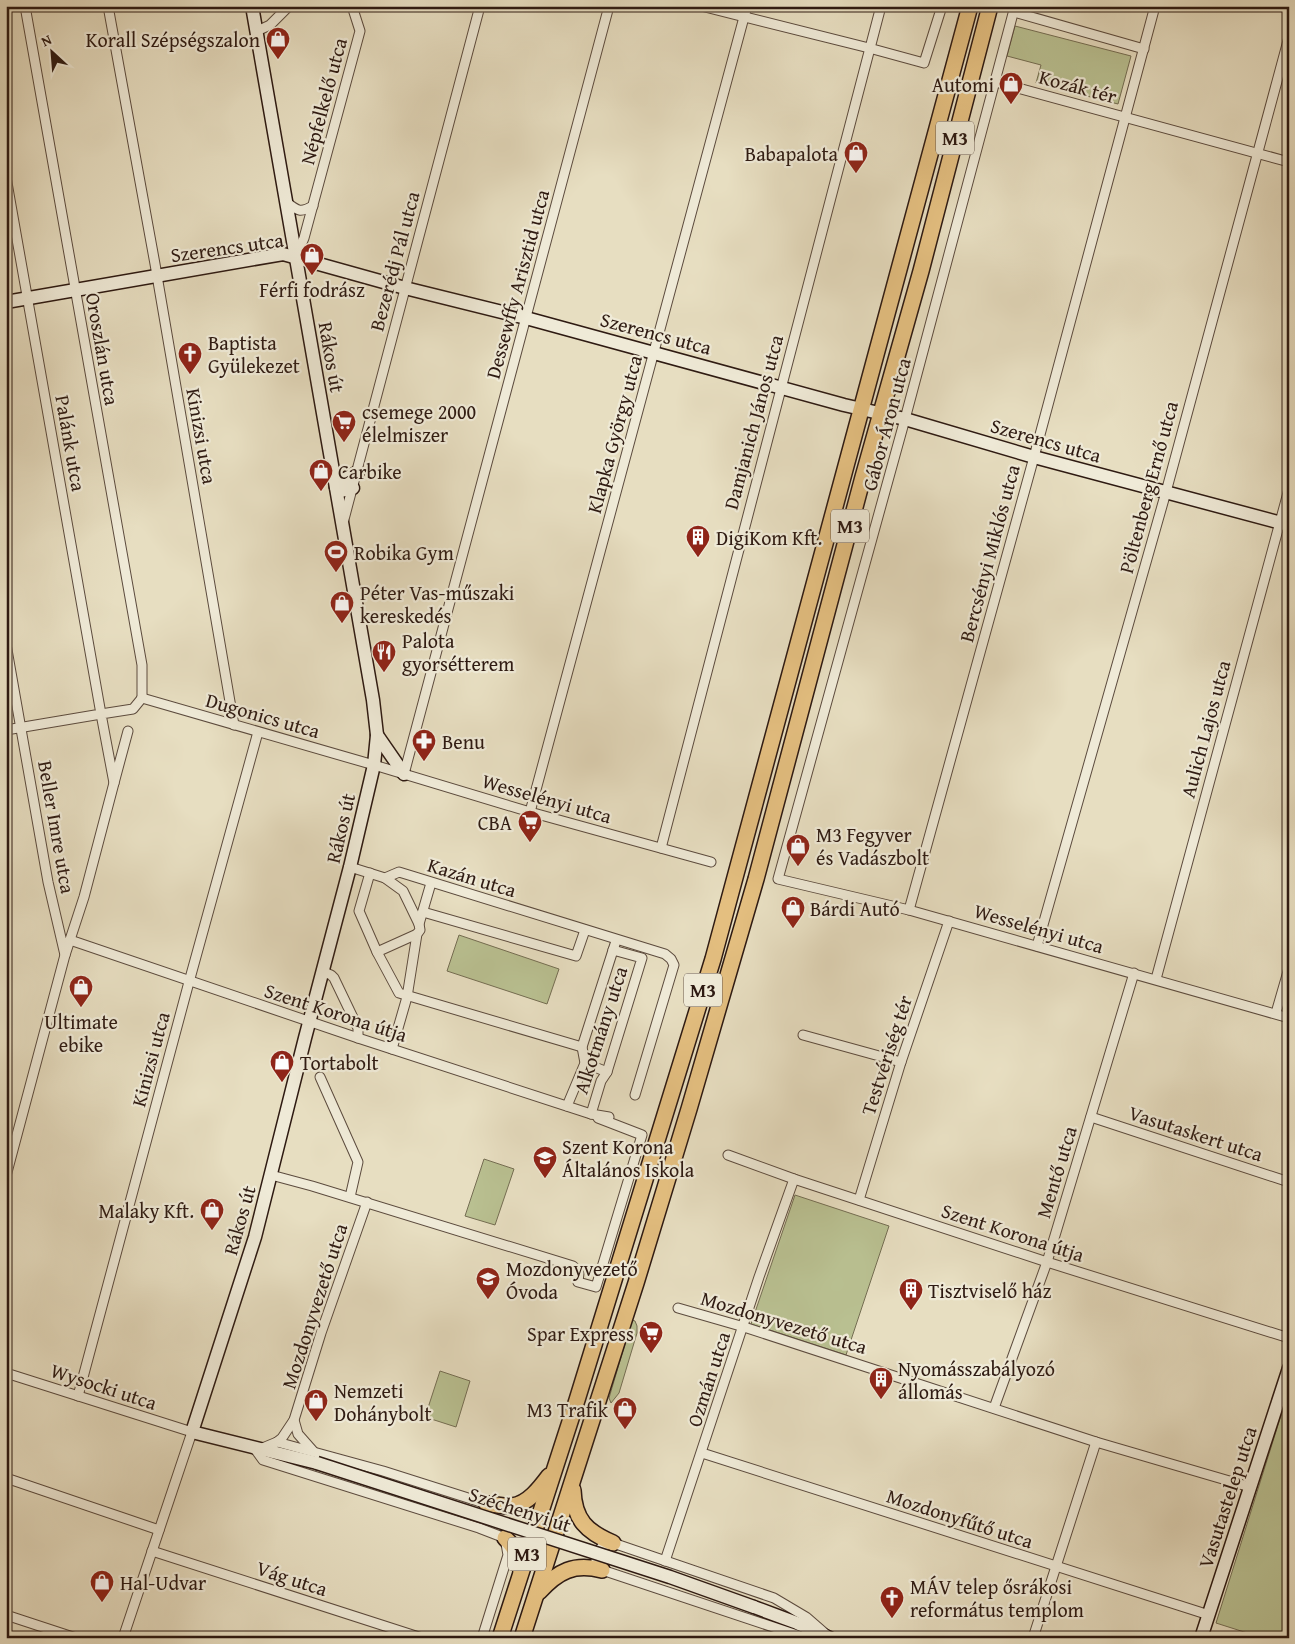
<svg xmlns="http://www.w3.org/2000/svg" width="1295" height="1644" viewBox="0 0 1295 1644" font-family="'Gentium Book Plus',serif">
<rect width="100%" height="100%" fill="#e7dec1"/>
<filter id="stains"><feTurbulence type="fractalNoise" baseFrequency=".004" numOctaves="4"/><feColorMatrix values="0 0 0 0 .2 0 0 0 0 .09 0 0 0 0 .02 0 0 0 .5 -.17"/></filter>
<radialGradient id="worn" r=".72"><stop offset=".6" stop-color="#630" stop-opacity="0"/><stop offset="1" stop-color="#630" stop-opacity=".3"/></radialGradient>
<g fill="#b9c091" stroke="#746d52">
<path d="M1015 26 1131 56 1118 104 1036 83 1041 65 1007 56Z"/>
<path d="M459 935 559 969 547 1004 447 971Z"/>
<path d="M484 1159 514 1169 495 1225 465 1216Z"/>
<path d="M795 1195 889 1226 846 1355 751 1324Z"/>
<path d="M632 1320 635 1321 637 1326V1333L619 1393 611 1403 609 1398Z"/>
<path d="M440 1371 470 1381 456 1427 425 1417Z"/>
<path d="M1289 1390V1638H1263L1216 1623Z"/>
</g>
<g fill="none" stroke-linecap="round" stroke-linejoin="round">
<defs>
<g id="street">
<path d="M25 6 142 665V698"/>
<path d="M108 6 155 264 234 725"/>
<path d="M701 6 869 48 924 63 942 6"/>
<path d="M1015 6 905 419 778 879 909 910 1289 1018"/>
<path d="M1014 12 1144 49"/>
<path d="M257 31 270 25 289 6"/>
<path d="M996 82 1289 162"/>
<path d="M6 177 101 714 6 730"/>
<path d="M286 202C298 211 300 213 313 206"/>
<path d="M296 257 304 238 360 31 352 6"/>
<path d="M343 523 480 6"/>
<path d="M6 644 48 882 65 955 84 897 114 783"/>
<path d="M142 698 374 765 530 812 711 862"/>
<path d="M128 731 114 783 101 714 133 709 142 698"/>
<path d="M404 774 609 6"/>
<path d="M530 812 747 6"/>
<path d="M661 848 881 6"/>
<path d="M350 867 385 878 399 872 665 954 671 959 674 965 635 1095"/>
<path d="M370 873 359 911 377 952 399 993 582 1047"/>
<path d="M385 878 403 891 419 924"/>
<path d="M909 910 1034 457 1155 6"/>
<path d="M423 912 576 956 585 930"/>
<path d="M70 940 358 1038 591 1114 609 1117"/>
<path d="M1037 946 1166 492 1289 37"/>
<path d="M377 952 417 934"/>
<path d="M322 971 331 975 334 978 358 1028V1038"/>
<path d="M1156 979 1289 489"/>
<path d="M1276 1013 1289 968"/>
<path d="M803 1035 901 1062"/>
<path d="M392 1049 407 997 417 934 420 930 419 924 431 883"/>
<path d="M585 1063 607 1072"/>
<path d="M320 1077 358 1162 350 1197"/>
<path d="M567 1106 585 1063 582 1047 615 944"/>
<path d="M591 1114 601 1081 607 1072 642 958 613 950"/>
<path d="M1091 1117 1289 1182"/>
<path d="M728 1155 794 1179 1047 1262 1289 1338"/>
<path d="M271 1175 312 1186 573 1266 579 1273 578 1282 596 1287 642 1135 598 1118"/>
<path d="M6 1176 65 955"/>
<path d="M859 1200 901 1062 949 921"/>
<path d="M678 1308 744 1327 1096 1442 1250 1487"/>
<path d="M6 1373 192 1432 123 1638"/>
<path d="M78 1396 189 982 258 732"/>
<path d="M994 1408 1047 1262 1134 973"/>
<path d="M294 1420 298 1434 313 1451"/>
<path d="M277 1442 282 1438 294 1420 321 1333 367 1202"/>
<path d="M255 1449 263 1460 479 1528 505 1538 508 1555 482 1638"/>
<path d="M260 1449 277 1442 383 1471 487 1504 486 1506"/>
<path d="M702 1453 1209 1615"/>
<path d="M6 1478 159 1530"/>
<path d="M613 1543 774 1598 806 1617 829 1637 806 1638 602 1570 596 1561 597 1552 602 1547Z"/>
<path d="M152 1551 422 1638"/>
<path d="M665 1561 759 1277 794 1179"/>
<path d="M6 1615 76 1638"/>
<path d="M1033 1638 1096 1442"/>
</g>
<g id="secondary">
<path d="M252 6 373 700 377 735 374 765 350 867 305 1038 255 1237 192 1432 317 1463"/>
<path d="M6 302 283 254 405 288 526 318 844 405 905 419 1034 457 1289 525"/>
<path d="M336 487 339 482 358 472"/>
<path d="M336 487 341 491 353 488"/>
<path d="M377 735 404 774"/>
<path d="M754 1607 797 1623 830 1638"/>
<path d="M1201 1638 1289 1368"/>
</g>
<g id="primary">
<path d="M573 1490C574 1520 587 1532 613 1543"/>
<path d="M487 1504C495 1504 504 1507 512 1506 528 1504 540 1488 549 1476"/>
<path d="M505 1538C516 1548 519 1557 521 1571"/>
<path d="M539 1592C558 1571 574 1563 602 1570"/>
<path d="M500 1638 577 1400 713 959 970 6"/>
<path d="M522 1638 636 1283 689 1109 756 879 863 477 921 271 990 6"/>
</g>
</defs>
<use href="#street" stroke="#5c4b3e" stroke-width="11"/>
<use href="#secondary" stroke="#2e1a12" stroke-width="15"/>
<use href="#primary" stroke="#2e1a12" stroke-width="18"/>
<use href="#street" stroke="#efead7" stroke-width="9"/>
<use href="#secondary" stroke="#efead7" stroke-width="12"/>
<use href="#primary" stroke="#e4bf80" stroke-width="15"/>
<path stroke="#2e1a12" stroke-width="1" d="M1289 1416 1287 1448 1289 1467"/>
<defs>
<path id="secondary-bridge" d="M317 1463 670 1577 754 1607"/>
</defs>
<use href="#secondary-bridge" stroke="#2e1a12" stroke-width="15" stroke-linecap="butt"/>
<use href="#secondary-bridge" stroke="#efead7" stroke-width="12"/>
</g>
<defs>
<symbol id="shop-pin" viewBox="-11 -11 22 30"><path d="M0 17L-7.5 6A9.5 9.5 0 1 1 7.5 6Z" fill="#8f2418" stroke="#efead7"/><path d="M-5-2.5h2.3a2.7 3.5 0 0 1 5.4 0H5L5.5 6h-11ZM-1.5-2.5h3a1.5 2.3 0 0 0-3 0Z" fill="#fff"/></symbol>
<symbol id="church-pin" viewBox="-11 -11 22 30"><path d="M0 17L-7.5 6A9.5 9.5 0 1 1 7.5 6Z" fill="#8f2418" stroke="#efead7"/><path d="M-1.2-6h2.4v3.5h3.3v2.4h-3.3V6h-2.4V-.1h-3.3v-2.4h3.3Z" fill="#fff"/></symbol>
<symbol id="supermarket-pin" viewBox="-11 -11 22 30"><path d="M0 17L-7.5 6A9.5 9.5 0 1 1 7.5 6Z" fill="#8f2418" stroke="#efead7"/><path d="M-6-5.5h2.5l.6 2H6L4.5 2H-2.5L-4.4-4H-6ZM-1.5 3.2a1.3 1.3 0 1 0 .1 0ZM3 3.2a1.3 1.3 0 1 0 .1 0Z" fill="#fff"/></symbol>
<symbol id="building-pin" viewBox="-11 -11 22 30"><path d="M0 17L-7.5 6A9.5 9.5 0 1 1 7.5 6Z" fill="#8f2418" stroke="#efead7"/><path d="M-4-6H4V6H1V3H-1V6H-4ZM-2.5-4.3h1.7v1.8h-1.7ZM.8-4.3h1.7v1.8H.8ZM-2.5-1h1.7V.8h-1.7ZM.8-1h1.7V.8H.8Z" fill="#fff"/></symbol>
<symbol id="stadium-pin" viewBox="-11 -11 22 30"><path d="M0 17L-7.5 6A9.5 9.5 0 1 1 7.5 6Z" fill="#8f2418" stroke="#efead7"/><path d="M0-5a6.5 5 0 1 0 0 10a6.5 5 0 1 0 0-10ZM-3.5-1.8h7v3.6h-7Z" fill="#fff"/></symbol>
<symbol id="restaurant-pin" viewBox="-11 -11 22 30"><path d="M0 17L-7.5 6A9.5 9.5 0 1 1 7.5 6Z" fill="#8f2418" stroke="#efead7"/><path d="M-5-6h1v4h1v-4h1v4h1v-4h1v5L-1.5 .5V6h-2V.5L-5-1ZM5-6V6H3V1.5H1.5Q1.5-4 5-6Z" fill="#fff"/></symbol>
<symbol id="pharmacy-pin" viewBox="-11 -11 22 30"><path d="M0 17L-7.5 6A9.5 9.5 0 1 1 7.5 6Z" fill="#8f2418" stroke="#efead7"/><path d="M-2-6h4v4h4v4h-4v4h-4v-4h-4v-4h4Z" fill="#fff"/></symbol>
<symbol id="school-pin" viewBox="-11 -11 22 30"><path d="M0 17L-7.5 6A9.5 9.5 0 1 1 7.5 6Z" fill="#8f2418" stroke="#efead7"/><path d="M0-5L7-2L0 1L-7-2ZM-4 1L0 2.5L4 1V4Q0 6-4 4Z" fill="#fff"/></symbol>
</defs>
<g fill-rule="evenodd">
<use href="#shop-pin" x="264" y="25" width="28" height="38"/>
<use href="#shop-pin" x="997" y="70" width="28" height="38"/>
<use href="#shop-pin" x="842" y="139" width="28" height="38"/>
<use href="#shop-pin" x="298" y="241" width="28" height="38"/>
<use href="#church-pin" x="176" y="340" width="28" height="38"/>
<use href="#supermarket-pin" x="330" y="408" width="28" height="38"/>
<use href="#shop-pin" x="307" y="457" width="28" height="38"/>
<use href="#building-pin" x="684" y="523" width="28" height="38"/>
<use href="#stadium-pin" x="322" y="538" width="28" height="38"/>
<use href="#shop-pin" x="328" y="589" width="28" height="38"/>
<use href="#restaurant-pin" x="370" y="638" width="28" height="38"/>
<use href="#pharmacy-pin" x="410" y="727" width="28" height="38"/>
<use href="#supermarket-pin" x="516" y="808" width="28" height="38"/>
<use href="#shop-pin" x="784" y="832" width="28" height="38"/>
<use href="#shop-pin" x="779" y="894" width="28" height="38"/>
<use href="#shop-pin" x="67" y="973" width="28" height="38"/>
<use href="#shop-pin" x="268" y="1048" width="28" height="38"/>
<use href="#school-pin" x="531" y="1144" width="28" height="38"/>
<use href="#shop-pin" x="198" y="1196" width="28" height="38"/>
<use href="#school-pin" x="474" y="1265" width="28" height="38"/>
<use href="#building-pin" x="897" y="1276" width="28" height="38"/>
<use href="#supermarket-pin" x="637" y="1319" width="28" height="38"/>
<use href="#building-pin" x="867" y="1365" width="28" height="38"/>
<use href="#shop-pin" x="302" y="1387" width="28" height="38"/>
<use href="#shop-pin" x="611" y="1395" width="28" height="38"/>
<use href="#shop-pin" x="88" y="1568" width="28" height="38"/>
<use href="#church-pin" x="878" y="1584" width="28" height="38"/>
</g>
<g text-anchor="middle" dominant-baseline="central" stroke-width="4.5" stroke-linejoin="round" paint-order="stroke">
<g fill="#efead7" stroke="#68584d" stroke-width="1">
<rect x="936" y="121.5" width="38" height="33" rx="4"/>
<rect x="831" y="509.5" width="38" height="33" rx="4"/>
<rect x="684" y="973.5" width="38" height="33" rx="4"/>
<rect x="508" y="1537.5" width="38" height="33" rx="4"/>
</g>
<g font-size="19" font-weight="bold" fill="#2e1a12">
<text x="955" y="138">M3</text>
<text x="850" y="526">M3</text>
<text x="703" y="990">M3</text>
<text x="527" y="1554">M3</text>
</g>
<g font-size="20" fill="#2e1a12" stroke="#efead7" text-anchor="start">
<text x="260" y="39" text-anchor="end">Korall Szépségszalon</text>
<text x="994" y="84" text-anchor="end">Automi</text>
<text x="838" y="153" text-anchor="end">Babapalota</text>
<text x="312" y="289" text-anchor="middle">Férfi fodrász</text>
<text x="208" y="342">Baptista<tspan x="208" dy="23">Gyülekezet</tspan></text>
<text x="362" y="411">csemege 2000<tspan x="362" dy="23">élelmiszer</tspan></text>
<text x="338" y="471">Carbike</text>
<text x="716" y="537">DigiKom Kft.</text>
<text x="354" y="552">Robika Gym</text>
<text x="360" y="592">Péter Vas-műszaki<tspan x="360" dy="23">kereskedés</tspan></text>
<text x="402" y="640">Palota<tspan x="402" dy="23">gyorsétterem</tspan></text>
<text x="442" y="741">Benu</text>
<text x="512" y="822" text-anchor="end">CBA</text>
<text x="816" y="834">M3 Fegyver<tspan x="816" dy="23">és Vadászbolt</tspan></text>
<text x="810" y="908">Bárdi Autó</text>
<text x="81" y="1021" text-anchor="middle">Ultimate<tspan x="81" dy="23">ebike</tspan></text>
<text x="300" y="1062">Tortabolt</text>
<text x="562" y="1146">Szent Korona<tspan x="562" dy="23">Általános Iskola</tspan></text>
<text x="194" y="1210" text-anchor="end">Malaky Kft.</text>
<text x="506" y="1268">Mozdonyvezető<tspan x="506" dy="23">Óvoda</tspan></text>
<text x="928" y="1290">Tisztviselő ház</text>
<text x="634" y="1333" text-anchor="end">Spar Express</text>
<text x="898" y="1368">Nyomásszabályozó<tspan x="898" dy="23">állomás</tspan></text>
<text x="334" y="1390">Nemzeti<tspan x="334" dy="23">Dohánybolt</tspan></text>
<text x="608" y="1409" text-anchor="end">M3 Trafik</text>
<text x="120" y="1582">Hal-Udvar</text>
<text x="910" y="1586">MÁV telep ősrákosi<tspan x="910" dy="23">református templom</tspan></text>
</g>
<g font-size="20" fill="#2e1a12" stroke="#efead7">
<text transform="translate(1078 86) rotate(15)">Kozák tér</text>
<text transform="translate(323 101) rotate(-75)">Népfelkelő utca</text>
<text transform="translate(227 247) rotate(-8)">Szerencs utca</text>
<text transform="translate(394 261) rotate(-75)">Bezerédj Pál utca</text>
<text transform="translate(517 284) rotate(-75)">Dessewffy Arisztid utca</text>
<text transform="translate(656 333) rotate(15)">Szerencs utca</text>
<text transform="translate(103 349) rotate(80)">Oroszlán utca</text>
<text transform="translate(332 357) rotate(80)">Rákos út</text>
<text transform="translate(753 422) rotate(-75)">Damjanich János utca</text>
<text transform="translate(886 424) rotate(-75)">Gábor Áron utca</text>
<text transform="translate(614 434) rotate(-75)">Klapka György utca</text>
<text transform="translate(202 436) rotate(80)">Kinizsi utca</text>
<text transform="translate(1046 440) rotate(16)">Szerencs utca</text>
<text transform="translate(71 443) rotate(80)">Palánk utca</text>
<text transform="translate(1148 487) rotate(-75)">Pöltenberg Ernő utca</text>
<text transform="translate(989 553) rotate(-75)">Bercsényi Miklós utca</text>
<text transform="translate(263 715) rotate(16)">Dugonics utca</text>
<text transform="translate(1205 729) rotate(-75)">Aulich Lajos utca</text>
<text transform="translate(547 798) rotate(16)">Wesselényi utca</text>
<text transform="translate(57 827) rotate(80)">Beller Imre utca</text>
<text transform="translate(340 828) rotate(-77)">Rákos út</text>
<text transform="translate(472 877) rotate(17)">Kazán utca</text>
<text transform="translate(1039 928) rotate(16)">Wesselényi utca</text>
<text transform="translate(336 1012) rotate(18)">Szent Korona útja</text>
<text transform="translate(600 1030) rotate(-72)">Alkotmány utca</text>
<text transform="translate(886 1055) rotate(-72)">Testvériség tér</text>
<text transform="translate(150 1059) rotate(-75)">Kinizsi utca</text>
<text transform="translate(1196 1133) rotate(18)">Vasutaskert utca</text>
<text transform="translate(1056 1172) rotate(-73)">Mentő utca</text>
<text transform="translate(239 1220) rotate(-74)">Rákos út</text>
<text transform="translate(1013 1232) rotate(18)">Szent Korona útja</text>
<text transform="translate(314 1306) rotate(-72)">Mozdonyvezető utca</text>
<text transform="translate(784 1322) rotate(17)">Mozdonyvezető utca</text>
<text transform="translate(708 1379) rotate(-72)">Ozmán utca</text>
<text transform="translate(104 1386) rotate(18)">Wysocki utca</text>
<text transform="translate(1227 1497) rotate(-72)">Vasutastelep utca</text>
<text transform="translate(520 1509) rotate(18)">Széchenyi út</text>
<text transform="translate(960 1518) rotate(18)">Mozdonyfűtő utca</text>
<text transform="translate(292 1578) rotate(18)">Vág utca</text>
</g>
</g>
<rect width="1295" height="1644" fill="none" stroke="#e7dec1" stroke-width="25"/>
<rect x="8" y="8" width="1280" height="1629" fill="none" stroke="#2e1a12" stroke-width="2.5"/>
<rect x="12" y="12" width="1270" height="1619" fill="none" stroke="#2e1a12"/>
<g transform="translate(52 52) rotate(334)" stroke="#efead7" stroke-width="4" paint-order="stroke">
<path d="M0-4L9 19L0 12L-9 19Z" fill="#2e1a12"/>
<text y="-8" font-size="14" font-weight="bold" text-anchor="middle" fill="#2e1a12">N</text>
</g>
<rect width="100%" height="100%" filter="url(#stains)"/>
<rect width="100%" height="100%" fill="url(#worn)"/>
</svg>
